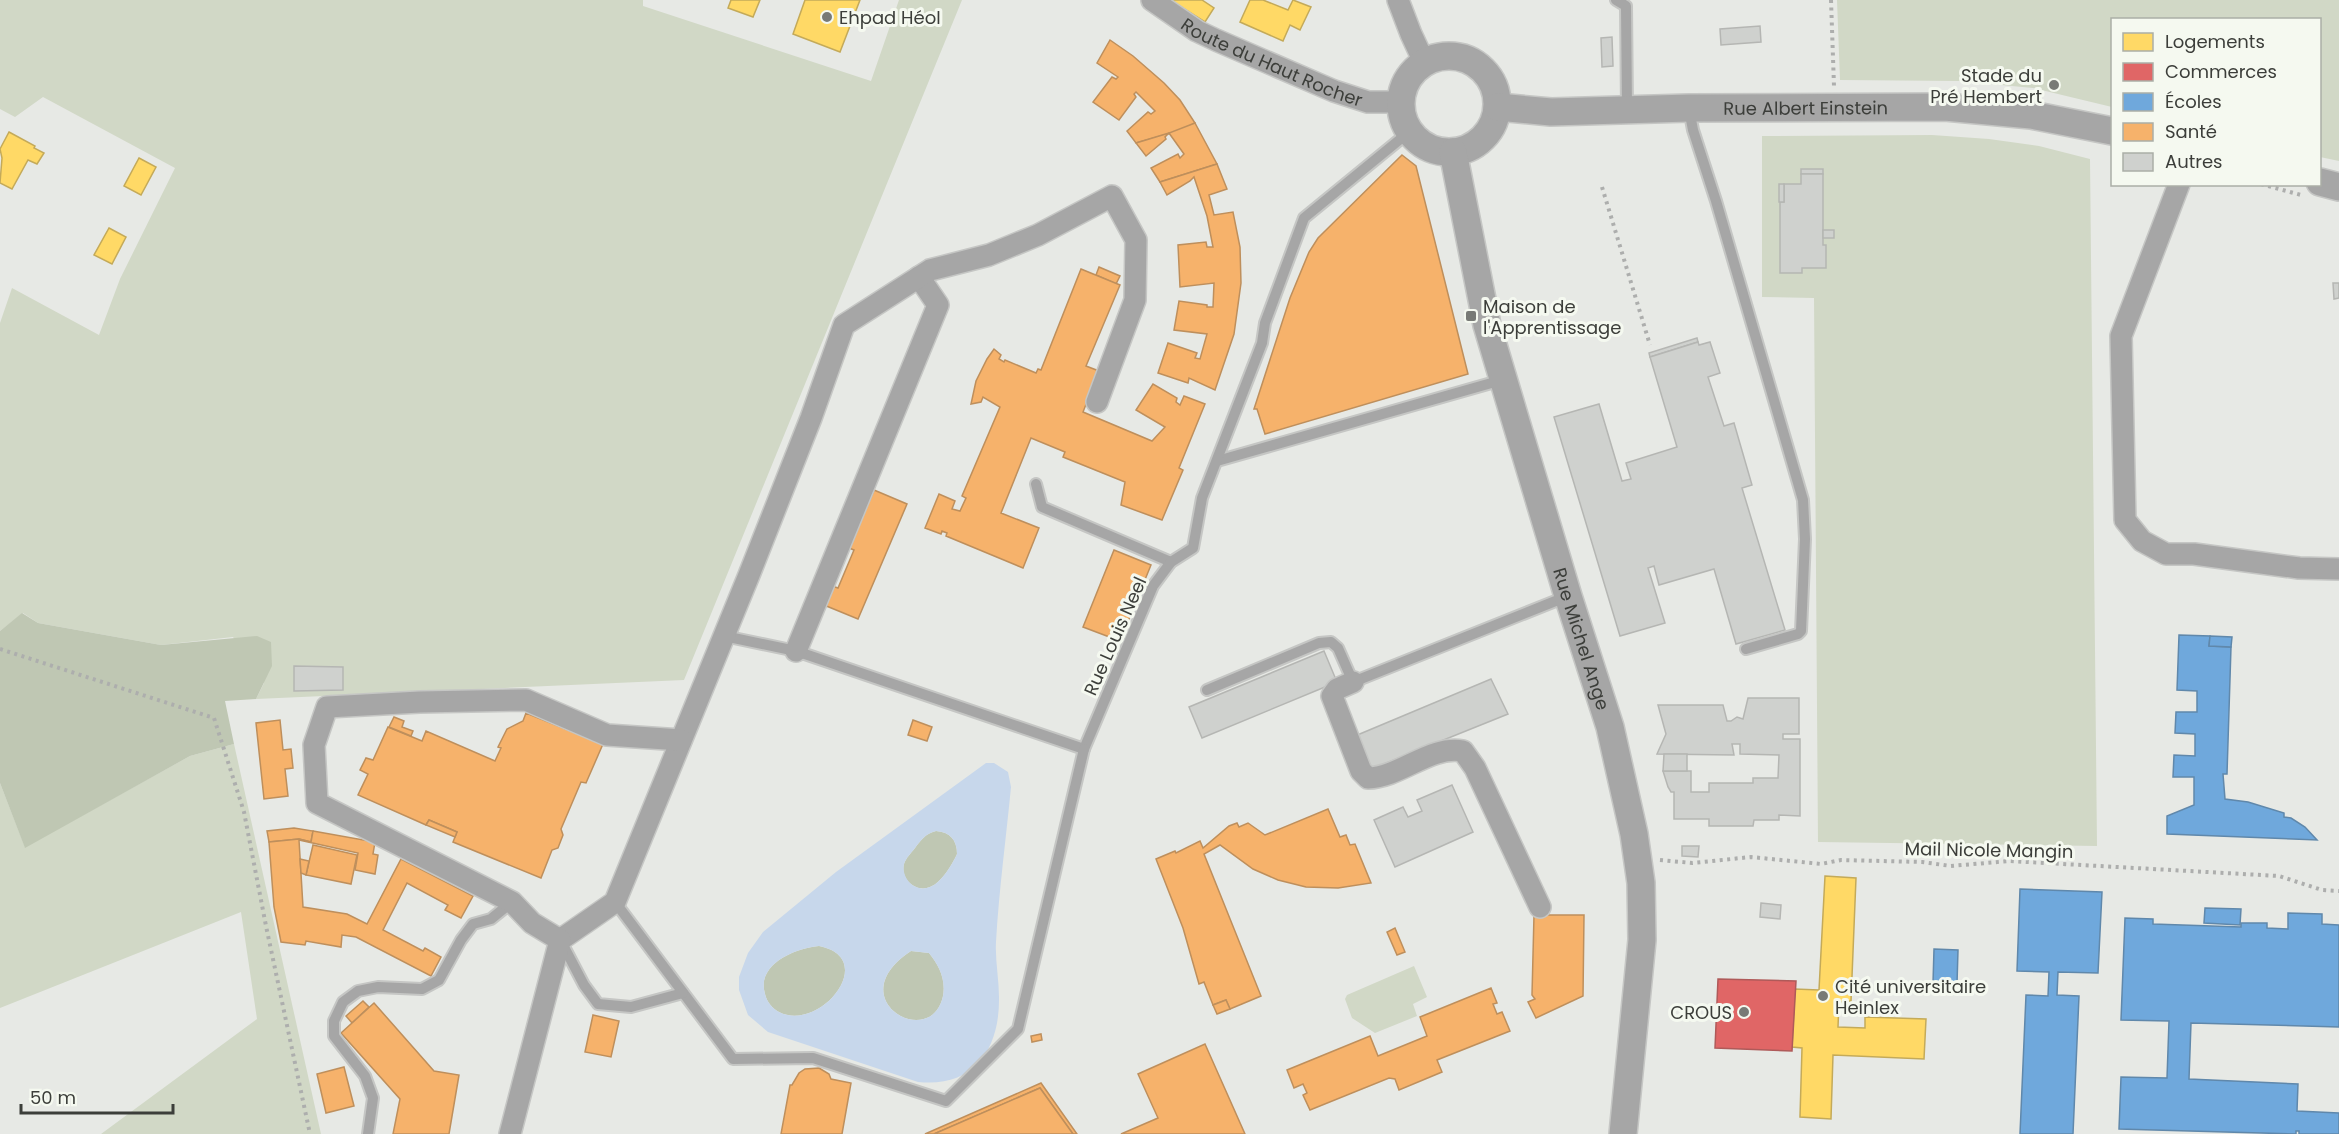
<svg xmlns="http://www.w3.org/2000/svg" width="2339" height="1134" viewBox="0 0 2339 1134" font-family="Poppins,sans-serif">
<rect width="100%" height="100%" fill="#e7e9e5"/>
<g fill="#d1d8c6">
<path d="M0 0H643V6L871 81 899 0H962L684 680 256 699 264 683 233 637 161 645 38 623 23 613 0 631V323L12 288 99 335 120 279 175 168 43 97 15 117 0 109Z"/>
<path d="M1837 0H2339V161L2320 157V20H2112V107L2033 88 1959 81 1840 80Z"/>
<path d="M1932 135 1989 139 2039 146 2090 159 2097 846 1818 842 1814 298 1762 297V136Z"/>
<path d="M234 744 321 1134H101L257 1019 241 912 0 1008V783L25 847 190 756Z"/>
<path d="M1414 966 1427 997 1413 1004 1417 1016 1375 1033 1352 1018 1345 999 1347 995Z"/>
</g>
<g fill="#bfc7b3">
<path d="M22 613 38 623 161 645 257 636 271 642 272 666 256 699 225 701 234 744 190 756 25 848 0 783V631Z"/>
<path d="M936 831C950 832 957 840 957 854 952 865 941 883 930 887 916 893 900 879 904 864 906 858 911 853 915 848 921 840 925 834 936 831Z"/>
<path d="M819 946C880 958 820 1033 779 1012 772 1008 767 1002 765 994 756 964 796 948 819 946Z"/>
<path d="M911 951 929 953C939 965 946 980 943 996 931 1052 838 999 911 951Z"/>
</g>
<path fill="#c7d7eb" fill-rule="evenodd" d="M986 763H994L1008 772 1011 787C1006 839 999 890 996 942 995 960 999 979 999 997 1000 1049 974 1088 918 1082L768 1032 748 1015 739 990V977L748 953 763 932 836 872ZM936 831C950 832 957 840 957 854 952 865 941 883 930 887 916 893 901 879 904 864 906 858 911 853 915 848 921 840 925 834 936 831ZM819 946C880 958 820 1033 779 1012 772 1008 767 1002 765 994 756 964 796 948 819 946ZM911 951 929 953C939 965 946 980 943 996 931 1052 838 999 911 951Z"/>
<g fill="#ffd966" stroke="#c4aa59" stroke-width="1.5">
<path d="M731 0H760L753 17 728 8Z"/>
<path d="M805 0H860L840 52 793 34Z"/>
<path d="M1170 0H1202L1214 8 1205 22Z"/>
<path d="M1250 0H1263L1288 10 1293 0 1311 7 1300 30 1290 25 1283 41 1240 22Z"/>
<path d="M9 132 35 146 34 148 44 153 37 164 28 160 12 189 0 183 2 158 0 149Z"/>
<path d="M139 158 156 167 141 195 124 186Z"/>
<path d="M109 228 126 237 112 264 94 255Z"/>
<path d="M1825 876 1856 878 1851 1001 1839 1002 1838 1027 1865 1028V1017L1926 1019 1924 1059 1833 1055 1831 1119 1800 1117 1802 1048 1792 1047 1795 989 1819 990Z"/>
</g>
<path fill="#e06666" stroke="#af5a59" stroke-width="1.5" d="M1718 979 1796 981 1792 1051 1715 1048Z"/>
<g fill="#6fa8dc" stroke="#6088ab" stroke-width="1.5">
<path d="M2179 635 2210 636 2209 646 2231 647 2227 774H2223L2225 799 2248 802 2284 813V817L2291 818 2305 827 2317 840 2167 834V816L2194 805V777H2173L2174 755 2195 756V734L2175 733 2176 712H2197V691L2177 690Z"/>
<path d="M2210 636 2232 637 2231 647 2209 646Z"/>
<path d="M2020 889 2102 892 2098 973 2058 972 2057 995 2079 996 2073 1134H2020L2026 995 2048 996 2049 972 2017 971Z"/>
<path d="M2205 908 2241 909 2240 925 2204 923Z"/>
<path d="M2288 913 2322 914V924L2339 925V1027L2191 1023 2189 1079 2298 1084 2297 1111 2339 1113V1134H2299V1131H2296V1134L2119 1129 2121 1077 2167 1078 2169 1021 2121 1020 2125 918 2153 919V924L2241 927V923H2267V928L2288 929Z"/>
<path d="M1934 949 1958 950 1957 984 1933 983Z"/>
</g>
<g fill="#f6b26b" stroke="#be8f5c" stroke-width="1.5">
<path d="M1110 40 1133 56 1164 83 1180 100 1195 123 1182 130 1136 143 1127 131 1148 112 1151 114 1155 111 1136 92 1134 94 1136 97 1119 120 1093 102 1112 77 1116 79 1118 77 1097 63Z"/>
<path d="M1195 123 1217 164 1160 182 1151 168 1178 154 1180 158 1184 154 1169 133Z"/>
<path d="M1169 133 1165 137 1166 139 1146 156 1136 143Z"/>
<path d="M1402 155 1416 166 1468 374 1265 434 1257 409H1254L1290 298 1309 252 1318 238Z"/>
<path d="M1217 164 1227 189 1209 195 1214 215 1233 212 1240 247 1241 283 1234 334 1215 390 1189 378 1188 383 1158 373 1168 343 1197 353 1195 358 1200 359 1207 334 1174 330 1179 301 1207 305V307H1213L1214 283 1180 287 1178 245 1206 242 1207 247H1213L1207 216 1194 177 1190 181 1167 195 1160 182Z"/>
<path d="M1099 267 1120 276 1116 284 1096 275Z"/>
<path d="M1081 269 1120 285 1086 366 1099 371 1083 412 1152 441 1165 427 1136 410 1153 384 1177 398 1176 402 1180 405 1184 396 1205 404 1179 468 1183 470 1162 520 1121 505 1125 482 1063 457 1065 452 1031 438 1001 513 1039 528 1023 568 946 536 947 533 942 531 941 534 925 528 939 494 955 501 952 509 960 511 966 498 962 496 1000 407 983 397 981 402 971 404 976 381 987 359 994 349 1001 355 999 359 1004 362 1005 360 1036 373 1038 369 1041 370Z"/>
<path d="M874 490 907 504 858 619 824 605 832 586 838 588 854 550 849 548Z"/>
<path d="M1114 550 1151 565 1120 641 1083 627Z"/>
<path d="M526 713 603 744 586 783 581 782 561 829 563 835 558 848 552 850 541 878 453 842 457 832 429 820 426 825 358 795 368 774 360 770 366 758 373 760 388 727 422 741 426 731 495 761 501 748 498 747 507 729 523 721Z"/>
<path d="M394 717 404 721 402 727 413 731 411 736 389 727Z"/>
<path d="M280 720 283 750 291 749 293 768 285 769 288 796 264 799 256 723Z"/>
<path d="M913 720 932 727 927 741 908 735Z"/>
<path d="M1328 809 1340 837 1346 835 1350 845 1355 844 1371 883 1338 888 1306 887 1278 880 1253 869 1220 845 1204 854 1261 996 1230 1009 1226 1000 1213 1005 1204 982 1199 984 1183 928 1156 859 1175 851 1176 853 1200 841 1203 848 1229 826 1237 823 1239 827 1248 823 1265 835Z"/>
<path d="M429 820 457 832 455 837 426 825Z"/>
<path d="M294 828 313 831 311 842 299 839 269 842 267 831Z"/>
<path d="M313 831 375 842 373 854 378 855 375 874 355 870 358 853 299 840 303 907 347 914 367 924 401 859 473 896 461 918 445 910 448 905 407 883 383 930 423 951 425 948 441 957 431 976 356 937 342 935 341 947 306 941 305 945 281 942 274 907 269 842 299 839 311 842Z"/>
<path d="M313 845 357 855 351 884 306 875Z"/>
<path d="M300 859 309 861 306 875 301 873Z"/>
<path d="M1534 915H1584L1583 996 1536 1018 1528 1002 1535 999 1532 995Z"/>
<path d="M1395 928 1405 952 1397 955 1387 932Z"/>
<path d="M1491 988 1497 1003 1493 1004 1497 1014 1502 1012 1510 1031 1437 1060 1442 1072 1399 1090 1395 1079 1389 1078 1310 1110 1303 1095 1307 1093 1303 1084 1294 1088 1287 1070 1370 1036 1378 1056 1427 1036 1420 1017Z"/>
<path d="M1226 1000 1230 1009 1217 1014 1213 1005Z"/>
<path d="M363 1001 369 1007 352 1023 346 1016Z"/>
<path d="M374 1003 434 1071 459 1075 449 1134H393L400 1099 341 1033Z"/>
<path d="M593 1015 619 1021 611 1057 585 1052Z"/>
<path d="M1041 1034 1042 1040 1032 1042 1031 1036Z"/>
<path d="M1205 1044 1245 1134H1121L1158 1118 1138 1074Z"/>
<path d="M344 1067 354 1106 326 1113 317 1074Z"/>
<path d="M819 1068 829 1074 831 1079 851 1083 842 1134H781L790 1085H792L799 1073 805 1069Z"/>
<path d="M1041 1083 1077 1134H1073L1040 1088 934 1134H925Z"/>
<path d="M1040 1088 1073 1134H934Z"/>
</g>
<g fill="#cfd1ce" stroke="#b5b6b3" stroke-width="1.5">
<path d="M1760 26 1761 42 1721 45 1720 29Z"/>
<path d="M1612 37 1613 66 1602 67 1601 38Z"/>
<rect x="1801" y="169" width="22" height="5"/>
<path d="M1801 174H1823V245H1826V268H1802V273H1780V202H1784V184H1801Z"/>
<rect x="1779" y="184" width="5" height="18"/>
<rect x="1823" y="230" width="11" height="8"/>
<path d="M2333 283H2339V298L2334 299Z"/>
<path d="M1697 338 1698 342 1650 357 1649 353Z"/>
<path d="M1698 342 1699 345 1710 342 1720 373 1708 377 1724 426 1734 423 1752 485 1742 488 1785 630 1736 644 1714 569 1659 585 1654 566 1648 568 1665 623 1620 636 1554 417 1599 404 1622 481 1631 479 1626 463 1677 447 1650 357Z"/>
<path d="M1324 651 1337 682 1202 738 1189 707Z"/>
<path d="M294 666 343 667V690L294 691Z"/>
<path d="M1491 679 1508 714 1369 770 1355 736Z"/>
<path d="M1748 698H1799V734H1783V739H1800V816L1779 815V820H1754L1753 826H1709V819H1674V792H1671L1668 787 1663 771H1691V792H1709V783H1753V778H1778L1779 755 1740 754V744H1732L1734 755 1657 754 1666 734 1658 705H1723L1727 721H1731L1737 717 1743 719Z"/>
<path d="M1664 754H1687V771H1663Z"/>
<path d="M1452 785 1473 832 1395 867 1374 820 1403 807 1408 817 1422 811 1417 800Z"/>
<path d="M1682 846H1699L1698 857 1682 856Z"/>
<path d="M1761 903 1781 905 1780 919 1760 917Z"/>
</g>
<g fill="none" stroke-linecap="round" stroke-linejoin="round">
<defs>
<g id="service">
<path d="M1616 0 1626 6 1627 109"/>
<path d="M1689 109 1693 130 1716 201 1803 500 1805 539 1801 631 1798 634 1746 649"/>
<path d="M1217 461 1502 380"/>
<path d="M1036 484 1042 507 1171 562"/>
<path d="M724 636 796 651 1084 749 1153 586 1171 562 1193 548 1202 498 1262 343 1265 323 1304 218 1409 132"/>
<path d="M1207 690 1319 643 1331 642 1338 648 1353 682 1568 596"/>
<path d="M615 902 733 1059 813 1058 946 1101 1018 1029 1084 749"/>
<path d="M562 943 584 985 598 1004 631 1007 683 993"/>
<path d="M368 1134 373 1098 365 1076 334 1036V1021L343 1002 358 991 378 987 422 989 439 980 461 940 473 924 491 919 512 902"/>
</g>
<g id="minor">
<path id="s1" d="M1152 0 1197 31 1216 40 1334 91 1368 102H1400"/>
<path d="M1398 0 1411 34 1424 62"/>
<path d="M2179 184 2121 336 2125 520 2142 541 2166 554H2194L2299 568 2339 569"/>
<path d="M796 651 938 305 919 277"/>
<path d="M1353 682 1337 689 1332 696 1361 771 1368 778C1401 777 1430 745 1463 751L1475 768 1540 907"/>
<path d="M560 940 615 902 749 575 811 418 844 325 930 270 989 255 1038 235 1112 196 1136 240 1135 300 1097 402"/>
<path d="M510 1134 560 940 532 923 512 902 317 803 314 745 327 707 420 702 526 700 607 735 681 740"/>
</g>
<g id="tertiary">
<circle cx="1449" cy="104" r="48"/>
<path id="s2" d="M1498 107 1551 112 1689 108 1945 107 2031 115 2112 131"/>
<path id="s3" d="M1453 152 1487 325 1568 596 1610 727 1634 834 1641 883 1642 940 1623 1134"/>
<path d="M2320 182 2339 187"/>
</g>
</defs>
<use href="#service" stroke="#c5c6c4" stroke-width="14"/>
<use href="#minor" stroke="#c5c6c4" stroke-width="24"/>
<use href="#tertiary" stroke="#c5c6c4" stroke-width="30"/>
<g stroke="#adaead" stroke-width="4" stroke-dasharray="3 4.5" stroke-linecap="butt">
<path d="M1831 0 1834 86"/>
<path d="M2261 184 2301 195"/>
<path d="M1602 187 1650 345"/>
<path d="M0 649 214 718 244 812 266 926 310 1134"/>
<path d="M1660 860 1692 863 1751 857 1821 864 1841 860 1922 862 1951 866 2009 861 2279 876 2322 890 2339 891"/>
</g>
<use href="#service" stroke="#a6a6a6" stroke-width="10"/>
<use href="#minor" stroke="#a6a6a6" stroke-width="21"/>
<use href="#tertiary" stroke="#a6a6a6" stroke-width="27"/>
</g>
<g fill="#787a76" stroke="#f5f9f0" stroke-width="2">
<circle cx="827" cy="17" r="6"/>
<circle cx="2054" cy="85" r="6"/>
<rect x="1465" y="310" width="12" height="12" rx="3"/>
<circle cx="1823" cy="996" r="6"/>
<circle cx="1744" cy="1012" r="6"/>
</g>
<g text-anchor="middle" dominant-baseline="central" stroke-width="6" stroke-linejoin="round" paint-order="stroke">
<g font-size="18" fill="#3c3e3a" stroke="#f5f9f0" text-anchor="start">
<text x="839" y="17">Ehpad Héol</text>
<text x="2042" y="75" text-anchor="end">Stade du<tspan x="2042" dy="21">Pré Hembert</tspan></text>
<text x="1483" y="306">Maison de<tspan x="1483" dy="21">l'Apprentissage</tspan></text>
<text x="1835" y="986">Cité universitaire<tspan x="1835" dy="21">Heinlex</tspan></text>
<text x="1732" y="1012" text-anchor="end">CROUS</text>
</g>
<g font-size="18" fill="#3c3e3a" stroke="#f5f9f0">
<text stroke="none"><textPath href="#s1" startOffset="136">Route du Haut Rocher</textPath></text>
<text stroke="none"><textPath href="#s2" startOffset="308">Rue Albert Einstein</textPath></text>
<text transform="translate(1115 636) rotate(-66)">Rue Louis Neel</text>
<text stroke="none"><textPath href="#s3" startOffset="504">Rue Michel Ange</textPath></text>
<text transform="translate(1989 850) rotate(1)">Mail Nicole Mangin</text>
</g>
</g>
<rect x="2111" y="18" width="210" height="168" fill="#f5f9f0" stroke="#abaea7" stroke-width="1.5"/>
<rect x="2123" y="33" width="30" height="18" fill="#ffd966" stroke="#abaea7" stroke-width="1.5"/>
<text x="2165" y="48" font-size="18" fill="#3c3e3a">Logements</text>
<rect x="2123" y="63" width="30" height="18" fill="#e06666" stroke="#abaea7" stroke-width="1.5"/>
<text x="2165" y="78" font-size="18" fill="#3c3e3a">Commerces</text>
<rect x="2123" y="93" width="30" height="18" fill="#6fa8dc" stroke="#abaea7" stroke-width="1.5"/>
<text x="2165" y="108" font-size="18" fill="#3c3e3a">Écoles</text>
<rect x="2123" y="123" width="30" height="18" fill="#f6b26b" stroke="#abaea7" stroke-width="1.5"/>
<text x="2165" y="138" font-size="18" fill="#3c3e3a">Santé</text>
<rect x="2123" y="153" width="30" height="18" fill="#cfd1ce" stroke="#abaea7" stroke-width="1.5"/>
<text x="2165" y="168" font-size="18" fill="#3c3e3a">Autres</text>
<path d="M21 1104v9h152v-9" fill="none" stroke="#3c3e3a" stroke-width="3"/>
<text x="30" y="1104" font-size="18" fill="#3c3e3a" stroke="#f5f9f0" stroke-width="4.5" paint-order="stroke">50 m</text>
</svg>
